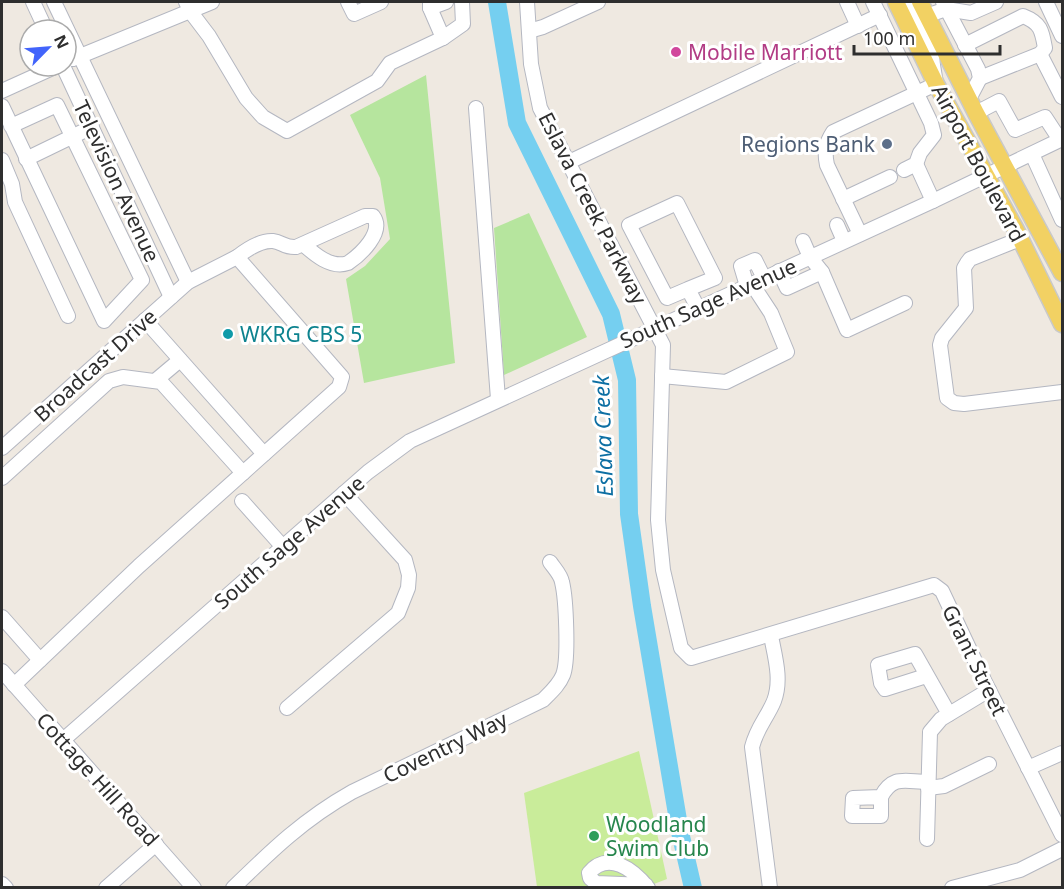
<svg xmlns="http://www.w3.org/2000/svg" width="1064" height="889" viewBox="0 0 1064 889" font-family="'Noto Sans',sans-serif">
<rect width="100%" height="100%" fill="#efe9e1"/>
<g fill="#b6e59e">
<path d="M426 75 455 363 364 383 346 279 365 266 390 239 380 178 350 115Z"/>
<path d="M529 213 587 337 504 375 494 228Z"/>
</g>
<path fill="#c9ec9a" d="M639 751 667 879 646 887H537L524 793Z"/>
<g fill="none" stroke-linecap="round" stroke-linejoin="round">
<path stroke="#75cff0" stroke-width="18" d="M497 2 517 123 611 314 627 380 629 514 642 606 680 832 693 888"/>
<defs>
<g id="minor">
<path d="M33 2 46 30"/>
<path d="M54 2 188 282"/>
<path d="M186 2 190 11 209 36 246 98 263 117 287 131 377 81 390 63 443 38 463 24 462 2"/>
<path d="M348 2 354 14 381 2"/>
<path d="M430 2V8L443 38"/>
<path d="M527 2 531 64 540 108 663 345 658 520 663 570 681 648 691 658 934 585 942 591 984 680 1062 835"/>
<path d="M847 2 858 26"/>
<path d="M873 2 931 123 934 135 920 153 916 164 904 170"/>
<path d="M943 2 978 69 980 78 969 99"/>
<path d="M1046 2 1062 36"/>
<path d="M430 8 446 2"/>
<path d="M918 19 946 9 971 13 996 2"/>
<path d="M529 31 543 27 598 2"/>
<path d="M965 45 1023 16C1041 23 1042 31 1045 48L1040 54 980 78"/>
<path d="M1040 54 1062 97"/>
<path d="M73 59 212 2"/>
<path d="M63 66 171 297"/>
<path d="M2 91 57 66"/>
<path d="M2 106 104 321 142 280 57 105 11 126"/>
<path d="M476 108 498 399"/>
<path d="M976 113 999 101 1015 130 1045 117 1060 140"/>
<path d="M1032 154 1062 220"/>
<path d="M26 159 92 127"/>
<path d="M2 160 12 184 15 202 68 316"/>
<path d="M569 162 880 15"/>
<path d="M916 164 933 201"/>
<path d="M843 199 890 177"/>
<path d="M837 225 844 241"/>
<path d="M860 234 827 165C824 151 826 143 833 132L936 84 931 52 908 2"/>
<path d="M1020 239 970 259 967 263 964 268 966 308 942 338 940 345 947 398 954 403 964 404 1062 392"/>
<path d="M803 241 810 257 822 272 847 330 905 303"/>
<path d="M237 257C246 250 260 240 273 241 282 242 285 248 296 247L365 216H373C385 232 360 255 348 263 331 269 314 254 303 244"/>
<path d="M779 271 787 288 822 272"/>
<path d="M747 286 741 266 755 260 764 278"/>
<path d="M688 289 667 298 629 225 677 203 715 278 688 289 698 308"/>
<path d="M145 320 264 454"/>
<path d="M662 376 726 382 787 352 771 313 752 284"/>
<path d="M155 381 180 360"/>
<path d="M2 448 188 282 237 257 342 377 339 387 139 566 14 685"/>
<path d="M2 478 109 381 123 377 161 382 243 473"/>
<path d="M242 501 283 547"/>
<path d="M2 617 40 660"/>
<path d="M2 671 194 888"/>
<path d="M926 676 885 689 881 683 878 665 915 654 949 714"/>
<path d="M287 708 398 613 408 588 409 575 405 560 344 493"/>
<path d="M63 740 368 472 410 441 933 201 1062 139"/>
<path d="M1028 768 1062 753"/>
<path d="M928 788 944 786 989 764"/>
<path d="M881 797V816H852L853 798 881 797C893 774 906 782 928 782"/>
<path d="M927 839 930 732 941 719 989 690"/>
<path d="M2 884 6 888"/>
<path d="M646 885 596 883 590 878 589 873C608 850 634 870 648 888"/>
<path d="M106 888 156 844"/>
<path d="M233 888C272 850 304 819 352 792L543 700C551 692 559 685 563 675 569 660 566 598 562 582 561 575 554 568 550 562"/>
<path d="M770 888 752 747C757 727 767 718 774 701 782 680 775 657 771 636"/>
<path d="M952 888 1020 870 1062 849"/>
</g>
<g id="major">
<path d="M896 2 936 84 1015 228 1062 324"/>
<path d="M920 2 976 113 1062 273"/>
</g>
</defs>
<use href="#minor" stroke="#b4b7c1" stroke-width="16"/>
<use href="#major" stroke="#c9c9c9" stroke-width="19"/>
<use href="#minor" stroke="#fff" stroke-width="14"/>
<use href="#major" stroke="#f2d163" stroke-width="16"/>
</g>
<circle fill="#d1479c" stroke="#fff" stroke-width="2" cx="676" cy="52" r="6"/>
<circle fill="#5c6f8a" stroke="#fff" stroke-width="2" cx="887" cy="144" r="6"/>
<circle fill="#0f9aa8" stroke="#fff" stroke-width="2" cx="228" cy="334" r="6"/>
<circle fill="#2e9e5b" stroke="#fff" stroke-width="2" cx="594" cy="836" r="6"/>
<g text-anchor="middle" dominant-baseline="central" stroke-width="6" stroke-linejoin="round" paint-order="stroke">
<g font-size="21" fill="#b23c85" stroke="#fff" text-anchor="start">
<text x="688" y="52">Mobile Marriott</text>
</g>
<g font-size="21" fill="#4e5e75" stroke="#fff" text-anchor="end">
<text x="875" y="144">Regions Bank</text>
</g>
<g font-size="21" fill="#2e2e2e" stroke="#fff">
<text transform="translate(979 163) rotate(62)">Airport Boulevard</text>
<text transform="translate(117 181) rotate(65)">Television Avenue</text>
<text transform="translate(593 208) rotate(63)">Eslava Creek Parkway</text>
<text transform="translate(708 303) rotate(-24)">South Sage Avenue</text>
<text transform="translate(95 365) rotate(-42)">Broadcast Drive</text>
<text transform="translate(289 542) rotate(-41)">South Sage Avenue</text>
<text transform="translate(975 660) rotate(64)">Grant Street</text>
<text transform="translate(445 747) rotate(-26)">Coventry Way</text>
<text transform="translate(98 779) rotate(48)">Cottage Hill Road</text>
</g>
<g font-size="21" fill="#0d838f" stroke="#fff" text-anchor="start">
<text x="240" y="334">WKRG CBS 5</text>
</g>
<g font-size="21" fill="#27864d" stroke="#fff" text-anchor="start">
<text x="606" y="824">Woodland<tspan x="606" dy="24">Swim Club</tspan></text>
</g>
<g font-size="22" font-style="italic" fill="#0d6fa3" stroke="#fff">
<text transform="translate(602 436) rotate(-92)">Eslava Creek</text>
</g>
</g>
<rect width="1064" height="889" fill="none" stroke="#2e2e2e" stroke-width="6"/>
<g transform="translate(48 48) rotate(65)"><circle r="28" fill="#ffffff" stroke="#ababab" stroke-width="1.5"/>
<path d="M0-4.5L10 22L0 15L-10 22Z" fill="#4264fb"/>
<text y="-9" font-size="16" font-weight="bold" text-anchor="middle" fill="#2e2e2e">N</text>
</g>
<path d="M854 45v9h146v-9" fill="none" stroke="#2e2e2e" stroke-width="3"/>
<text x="863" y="45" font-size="18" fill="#2e2e2e" stroke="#ffffff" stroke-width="4.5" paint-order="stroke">100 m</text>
</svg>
